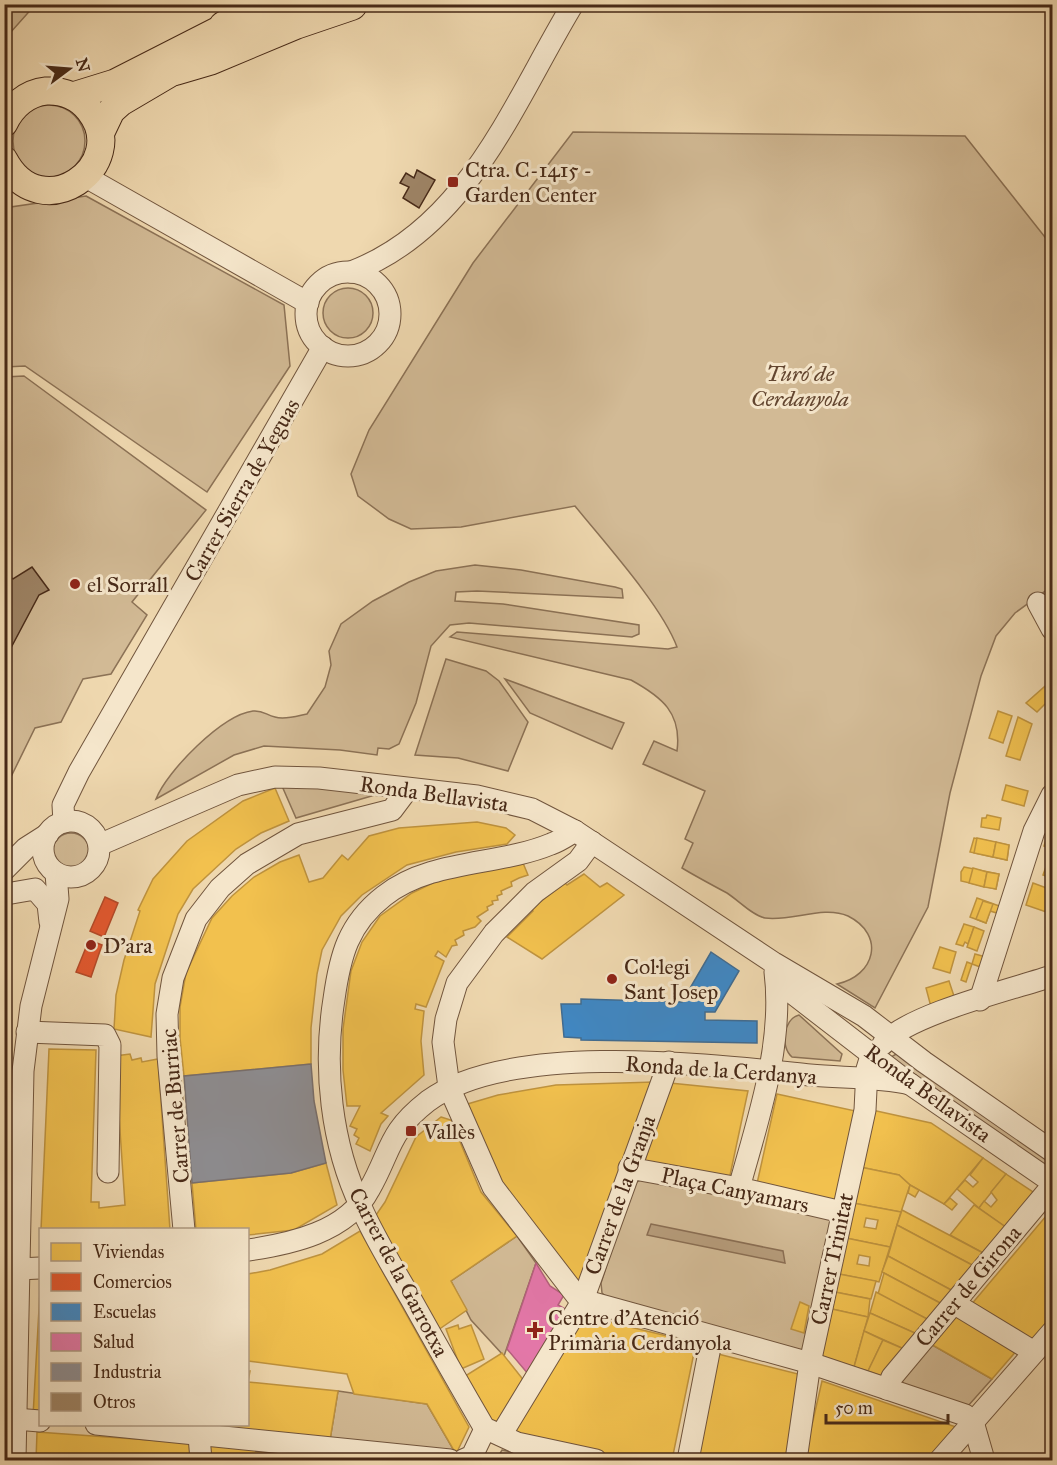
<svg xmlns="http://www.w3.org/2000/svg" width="1057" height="1465" viewBox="0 0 1057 1465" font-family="'IM FELL Great Primer',serif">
<rect width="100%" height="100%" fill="#efd8af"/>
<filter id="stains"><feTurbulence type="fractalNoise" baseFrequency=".00333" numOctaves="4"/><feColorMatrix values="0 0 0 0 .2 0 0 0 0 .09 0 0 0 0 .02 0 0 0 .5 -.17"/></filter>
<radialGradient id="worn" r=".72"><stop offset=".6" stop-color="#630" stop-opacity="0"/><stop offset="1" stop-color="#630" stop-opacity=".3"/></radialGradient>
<g fill="#d2ba95" stroke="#8c7256" stroke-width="1.5">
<path d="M5 4 35 5 10 33 5 66Z"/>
<circle cx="49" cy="141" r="36"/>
<path d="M573 132 965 136 1052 246V586L1015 613 996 636 981 676 950 793 928 907 875 1008 837 984C875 976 886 935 848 916 823 905 791 922 765 918 753 916 738 900 727 893 712 885 697 877 682 868L693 843 685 839 705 791 643 764 654 741 677 751C682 713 662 697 631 680L450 637 457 632 668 649 677 647C662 606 604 542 575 506L461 527 411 529 389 519 358 496 351 474 369 430 473 263Z"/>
<path d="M86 196 284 305 290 366 207 492 25 366 5 367 4 208Z"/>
<circle cx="348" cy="313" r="25"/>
<path d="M24 376 206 510 132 602 147 615 111 674 83 679 61 722 35 728 5 789 4 377Z"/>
<path d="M475 565 521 570 615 587 622 589 623 598 477 591 456 592 455 601 503 604 639 625V634L632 637 469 623 450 625 431 646 416 703 399 744 389 749 378 748 377 755 340 750 264 746 234 755 156 799C167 771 222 715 253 711 263 710 266 715 275 717 285 720 297 716 307 714L325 687 331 665 329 651 341 624 373 601 409 582 436 571Z"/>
<path d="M446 659 486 671 499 681 528 722 508 771 458 758 415 755Z"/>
<path d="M505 679 624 723 612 749 530 713Z"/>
<path d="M282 786 324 787 375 795 296 818Z"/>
<circle cx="71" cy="851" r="18"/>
<path d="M799 1015 842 1054 840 1061 792 1057C780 1047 783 1019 799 1015Z"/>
<path d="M898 1053 1052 1161V1174L891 1057Z"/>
<path d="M642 1179 829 1218 833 1226 806 1349 798 1353 609 1299 602 1293 601 1283 633 1184Z"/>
<path d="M517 1236 536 1263 504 1356 471 1320 451 1281Z"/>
<path d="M929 1343 992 1379 968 1406 903 1384 901 1376Z"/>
<path d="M338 1391 427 1404 456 1454 330 1440Z"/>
<path d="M502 1450 547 1460H496Z"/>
</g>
<path fill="#b69c7b" stroke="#8a6e53" stroke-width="1.5" d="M651 1224 783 1251 785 1263 647 1235Z"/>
<g fill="#f2c14e" stroke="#bf933e" stroke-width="1.5" fill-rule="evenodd">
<path d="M1052 680V697L1037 712 1026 703Z"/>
<path d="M998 711 1012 716 1003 743 989 738Z"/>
<path d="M1018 717 1032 724 1020 760 1006 756Z"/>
<path d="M1006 785 1028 791 1024 806 1002 800Z"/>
<path d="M275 788 289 821 261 833 236 849 193 889 178 914 155 984 151 1037 114 1029 116 995 124 960 140 911 138 910 153 879 187 841 243 801Z"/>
<path d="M987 815 1001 818 999 830 981 827 982 818H986Z"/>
<path d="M477 822 506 828 515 835 507 844 456 852 407 865 362 895 341 916 322 950 317 974 311 1028V1064L184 1076 180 1038V1007L186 973 212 918 232 896 254 877 280 862 299 855 309 882 323 878 342 855 348 860 369 836 399 828Z"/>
<path d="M1049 829 1052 831 1049 846 1052 849 1044 846Z"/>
<path d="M974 838 1009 845 1007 860 970 852Z"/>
<path d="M977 838 996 842 993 857 974 853Z"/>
<path d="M996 842 1009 845 1007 860 993 857Z"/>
<path d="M1048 861 1052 862V878L1043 875Z"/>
<path d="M523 863 528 875 519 878 511 882 512 886 501 891 502 894 497 896 498 900 492 901 493 904 487 907 488 910 477 917 481 921 475 927 463 931 464 935 455 940 457 945 452 946 446 957 438 951 435 956 444 961 426 1007 416 1004 415 1009 424 1011 421 1041 424 1075 381 1113 388 1116 381 1124 370 1151 356 1144 359 1138 354 1135 357 1129 350 1126 360 1106H347L343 1070V1029L351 971 362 942 380 916 412 893 439 880Z"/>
<path d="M964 867 999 874 996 889 961 881V872Z"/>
<path d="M973 868 987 872 984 887 969 883Z"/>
<path d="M987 872 999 874 996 889 984 887Z"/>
<path d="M584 874 600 887 607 883 624 895 542 959 507 937 533 911 531 909 565 883 567 885Z"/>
<path d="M1033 883 1052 890V914L1026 905Z"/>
<path d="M977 898 1002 907 1000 914 990 911 986 923 970 917Z"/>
<path d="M983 901 993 904 986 923 976 919Z"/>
<path d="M964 924 974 927 968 944 965 942 963 946 956 944Z"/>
<path d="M974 927 984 931 977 951 967 947Z"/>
<path d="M940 947 956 952 950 973 933 968Z"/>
<path d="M975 954 986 957 983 968 972 964Z"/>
<path d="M967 962 972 964 966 982 961 980Z"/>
<path d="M949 981 954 996 931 1007 926 988Z"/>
<path d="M49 1049 96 1050 91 1202H99V1208L125 1205 115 1056 130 1054 132 1060 141 1058 142 1062 158 1059 170 1230H41Z"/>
<path d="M654 1082 579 1287 496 1182 464 1105 498 1095 556 1085Z"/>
<path d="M670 1083 748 1091 729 1180 644 1163Z"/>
<path d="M777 1094 860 1112 840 1205 756 1188Z"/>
<path d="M872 1110 931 1123 983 1158 944 1204 910 1185 899 1175 860 1167Z"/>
<path d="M441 1117 451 1120 481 1192 517 1236 451 1281 467 1310 438 1330 376 1215 385 1202 416 1137Z"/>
<path d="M983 1158 1006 1174 979 1208 957 1189 965 1180 973 1187 978 1182 970 1175Z"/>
<path d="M326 1163 337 1205 294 1230 248 1235V1230H196L192 1183 291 1173Z"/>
<path d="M860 1167 899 1175 910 1185 901 1212 853 1203Z"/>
<path d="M1006 1174 1036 1194 1007 1228 979 1208 984 1201 991 1207 997 1200 991 1192Z"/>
<path d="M910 1185 919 1190 915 1197 908 1193Z"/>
<path d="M950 1198 957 1204 952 1210 944 1204Z"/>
<path d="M853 1203 901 1212 890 1247 846 1238ZM866 1218 878 1220 876 1229 864 1227Z"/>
<path d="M974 1205 1007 1228 985 1254 950 1235Z"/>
<path d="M1052 1209V1320L1034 1341 970 1306Z"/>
<path d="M902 1210 985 1254 974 1266 897 1225Z"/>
<path d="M897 1225 974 1266 953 1291 888 1256Z"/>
<path d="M360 1231 469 1427 456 1454 427 1404 354 1394 347 1374 248 1361V1274L270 1270 322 1254Z"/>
<path d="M846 1238 890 1247 879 1282 839 1274ZM859 1255 870 1257 869 1266 857 1264Z"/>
<path d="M888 1256 953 1291 942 1304 882 1272Z"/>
<path d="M884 1273 942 1304 929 1320 878 1294Z"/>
<path d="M839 1274 876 1281 871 1299 835 1292Z"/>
<path d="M40 1291V1416H33Z"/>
<path d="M835 1292 870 1299 868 1317 832 1309Z"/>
<path d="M876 1292 929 1320 917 1334 870 1313Z"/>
<path d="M800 1302 809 1306 804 1333 791 1329Z"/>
<path d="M832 1309 868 1317 854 1367 822 1356Z"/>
<path d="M870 1313 917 1334 904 1349 864 1331Z"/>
<path d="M954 1314 1018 1349 992 1379 929 1343Z"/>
<path d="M585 1316 696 1343 672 1460H616L519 1440 511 1435Z"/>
<path d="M458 1325 459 1329 471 1325 484 1359 461 1369 446 1329Z"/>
<path d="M864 1331 883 1340 868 1371 854 1367Z"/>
<path d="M883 1340 904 1349 881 1376 868 1371Z"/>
<path d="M502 1353 525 1382 498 1422 485 1419 462 1378Z"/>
<path d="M718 1354 806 1376 789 1460H696Z"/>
<path d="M248 1371H250L248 1382 338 1391 330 1440 229 1433 205 1424H248Z"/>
<path d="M822 1381 959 1428 930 1460H804Z"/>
<path d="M37 1432 191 1443 193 1460H36Z"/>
<path d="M210 1444 364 1460H211Z"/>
</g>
<g fill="#e4572e" stroke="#b54927" stroke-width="1.5">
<path d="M105 897 118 903 104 937 90 931Z"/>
<path d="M89 940 102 945 91 977 76 972Z"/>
</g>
<path fill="#3f88c5" stroke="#416c91" stroke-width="1.5" d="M711 952 739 971 715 1012H705V1020L757 1021V1043L581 1040V1038L564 1037 561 1004H581V999L682 1002Z"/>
<path fill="#e377a8" stroke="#b4607c" stroke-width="1.5" d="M536 1263 550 1286 564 1295 558 1305 569 1311 529 1375 507 1349Z"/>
<path fill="#8d8d92" stroke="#786f6d" stroke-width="1.5" d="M311 1064 314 1101 326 1163 291 1173 192 1183 184 1076Z"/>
<g fill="#9e8466" stroke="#472917" stroke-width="1.5">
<path d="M417 170 435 180 419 208 403 198 409 187 400 183 406 173 414 178Z"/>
<path d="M32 567 49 590 39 595 4 661V574L13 579Z"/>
</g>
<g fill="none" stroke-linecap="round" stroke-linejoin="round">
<defs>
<g id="minor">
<path d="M86 177 308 303"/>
<path d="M351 272C468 228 513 103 573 4"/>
<circle cx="348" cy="314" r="42"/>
<path d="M1038 603 1052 629"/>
<circle cx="71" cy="849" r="28"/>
<path d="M64 822 63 805 79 772 323 347"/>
<path d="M592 842 578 861 535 892 494 933 457 983 446 1019 443 1042 449 1087 493 1187 576 1295 583 1300 810 1363 965 1415 973 1422 984 1460"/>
<path d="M99 845 238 785 275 777 319 778 477 796 532 809 575 831 774 963 864 1016 924 1062 1052 1151"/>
<path d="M4 870 26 848 48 834"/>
<path d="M6 894 35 889 48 904 50 922"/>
<path d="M776 966 792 993 805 1003 910 1084 1052 1182"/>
<path d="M980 1000 1034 831 1052 795"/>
<path d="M27 1032 105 1035 110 1045 108 1172"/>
<path d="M883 1044C906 1015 1013 989 1052 976"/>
<path d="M629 1168 739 1188 842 1212"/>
<path d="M739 1188C758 1119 784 1044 775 972"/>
<path d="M184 1230 168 1056 167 1014 173 978 196 919 220 888 247 864 298 834 392 810 407 790"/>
<path d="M248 1250C290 1244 347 1232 369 1190 392 1150 387 1133 428 1101 510 1040 712 1065 810 1075 843 1078 878 1077 910 1084"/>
<path d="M18 1269 40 1268"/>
<path d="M955 1304 1034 1352"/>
<path d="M887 1389 892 1377 1052 1186"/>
<path d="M15 1419 40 1421"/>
<path d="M96 1424 450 1460"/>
<path d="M198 1424 201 1460"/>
<path d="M485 1429C460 1386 435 1342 411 1299 394 1269 375 1239 361 1207 331 1144 323 1068 334 999 340 956 348 924 384 896 431 859 498 866 551 844 560 841 568 835 575 831"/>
<path d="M489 1430 517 1443 596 1460"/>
<path d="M501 1435 583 1300 669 1062"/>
<path d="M15 1460 23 1071 31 1006 58 899 56 873"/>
<path d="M463 1460 472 1456 485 1429"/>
<path d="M688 1460 712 1337"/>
<path d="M796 1460 810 1363 865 1110 867 1069 870 1059"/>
<path d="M940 1460 1052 1332"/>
</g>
<g id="major">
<path d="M73 96 115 83 225 27 293 4"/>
<path d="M4 123C12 106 27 93 46 91 63 90 80 97 90 111 132 165 41 230 4 160"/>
<path d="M101 132 111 111 121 102 194 59"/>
</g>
<g id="highway">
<path d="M225 27 271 4"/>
<path d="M175 69 209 59 295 23 351 4"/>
</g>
</defs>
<use href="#minor" stroke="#71553d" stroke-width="23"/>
<use href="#major" stroke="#472917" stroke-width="29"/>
<use href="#highway" stroke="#472917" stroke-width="34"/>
<use href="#minor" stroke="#f5e6cb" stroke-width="21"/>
<use href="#major" stroke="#efd8af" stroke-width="27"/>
<use href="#highway" stroke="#efd8af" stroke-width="32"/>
</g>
<g fill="#8f2418" stroke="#f5e6cb" stroke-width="2">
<rect x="447" y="176" width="12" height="12" rx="3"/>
<circle cx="75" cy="584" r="6"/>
<circle cx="91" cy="945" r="6"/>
<circle cx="612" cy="979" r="6"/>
<rect x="405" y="1125" width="12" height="12" rx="3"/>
<path d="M532 1321h6v6h6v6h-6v6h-6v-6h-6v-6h6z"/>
</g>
<g text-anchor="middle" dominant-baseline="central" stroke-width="6" stroke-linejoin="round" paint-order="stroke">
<g font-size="22" fill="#472917" stroke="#f5e6cb" text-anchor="start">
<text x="465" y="169">Ctra. C-1415 -<tspan x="465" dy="25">Garden Center</tspan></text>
<text x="87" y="584">el Sorrall</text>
<text x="103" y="945">D'ara</text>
<text x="624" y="966">Col·legi<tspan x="624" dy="25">Sant Josep</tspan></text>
<text x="423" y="1131">Vallès</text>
<text x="548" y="1317">Centre d'Atenció<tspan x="548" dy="25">Primària Cerdanyola</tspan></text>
</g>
<g font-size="22" font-style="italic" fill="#634630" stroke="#f5e6cb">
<text x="800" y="373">Turó de<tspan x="800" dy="25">Cerdanyola</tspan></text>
</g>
<g font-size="22" fill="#472917" stroke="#f5e6cb">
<text transform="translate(242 490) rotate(-60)">Carrer Sierra de Yeguas</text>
<text transform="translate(434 794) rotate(8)">Ronda Bellavista</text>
<text transform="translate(721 1070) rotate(4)">Ronda de la Cerdanya</text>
<text transform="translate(928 1093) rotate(36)">Ronda Bellavista</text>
<text transform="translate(175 1106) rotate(-95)">Carrer de Burriac</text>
<text transform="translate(735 1190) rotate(12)">Plaça Canyamars</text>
<text transform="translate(620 1195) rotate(-70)">Carrer de la Granja</text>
<text transform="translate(832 1259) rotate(-78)">Carrer Trinitat</text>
<text transform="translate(399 1272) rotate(62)">Carrer de la Garrotxa</text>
<text transform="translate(968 1286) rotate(-50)">Carrer de Girona</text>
</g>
</g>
<rect width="1057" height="1465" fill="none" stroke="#efd8af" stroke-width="24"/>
<rect x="6" y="6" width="1045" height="1453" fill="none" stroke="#472917" stroke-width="3"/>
<rect x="12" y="12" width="1033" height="1441" fill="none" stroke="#472917" stroke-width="1.5"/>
<rect x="39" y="1228" width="210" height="198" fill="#f5e6cb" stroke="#af9a83" stroke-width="1.5"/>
<rect x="51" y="1243" width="30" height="18" fill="#f2c14e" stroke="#af9a83" stroke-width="1.5"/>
<text x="93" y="1258" font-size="18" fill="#472917">Viviendas</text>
<rect x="51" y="1273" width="30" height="18" fill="#e4572e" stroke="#af9a83" stroke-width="1.5"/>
<text x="93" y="1288" font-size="18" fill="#472917">Comercios</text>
<rect x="51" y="1303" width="30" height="18" fill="#3f88c5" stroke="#af9a83" stroke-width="1.5"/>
<text x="93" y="1318" font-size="18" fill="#472917">Escuelas</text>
<rect x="51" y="1333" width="30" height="18" fill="#e377a8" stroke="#af9a83" stroke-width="1.5"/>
<text x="93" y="1348" font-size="18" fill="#472917">Salud</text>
<rect x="51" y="1363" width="30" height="18" fill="#8d8d92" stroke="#af9a83" stroke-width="1.5"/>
<text x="93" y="1378" font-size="18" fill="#472917">Industria</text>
<rect x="51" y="1393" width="30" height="18" fill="#9e8466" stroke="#af9a83" stroke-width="1.5"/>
<text x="93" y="1408" font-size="18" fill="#472917">Otros</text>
<g transform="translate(69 69) rotate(74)" stroke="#f5e6cb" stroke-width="4.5" paint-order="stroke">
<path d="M0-4.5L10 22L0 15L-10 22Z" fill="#472917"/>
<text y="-9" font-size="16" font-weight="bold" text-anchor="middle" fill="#472917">N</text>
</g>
<path d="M826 1414v9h122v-9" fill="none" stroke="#472917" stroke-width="3"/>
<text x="835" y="1414" font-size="18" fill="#472917" stroke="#f5e6cb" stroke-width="4.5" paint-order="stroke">50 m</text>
<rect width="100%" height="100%" filter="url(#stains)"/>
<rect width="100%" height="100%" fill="url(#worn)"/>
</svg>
